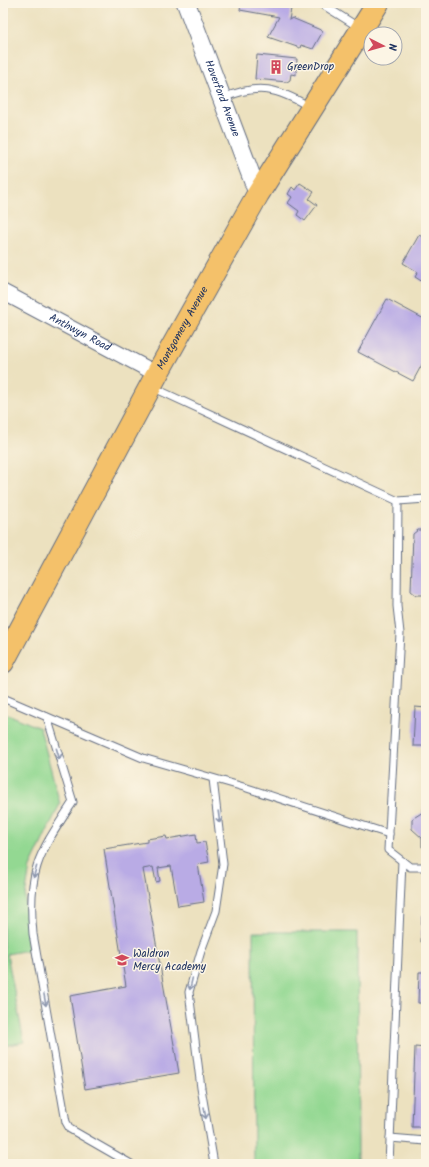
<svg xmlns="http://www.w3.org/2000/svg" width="429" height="1167" viewBox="0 0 429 1167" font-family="Kalam,sans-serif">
<rect width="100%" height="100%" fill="#fcf5e5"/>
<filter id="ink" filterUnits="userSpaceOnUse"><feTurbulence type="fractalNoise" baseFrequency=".025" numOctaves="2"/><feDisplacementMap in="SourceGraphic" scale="8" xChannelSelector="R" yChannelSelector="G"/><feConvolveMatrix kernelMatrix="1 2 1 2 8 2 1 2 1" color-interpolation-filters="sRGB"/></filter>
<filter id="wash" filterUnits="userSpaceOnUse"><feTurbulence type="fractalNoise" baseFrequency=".012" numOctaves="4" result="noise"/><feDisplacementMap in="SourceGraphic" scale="16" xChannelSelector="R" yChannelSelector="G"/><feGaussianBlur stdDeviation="0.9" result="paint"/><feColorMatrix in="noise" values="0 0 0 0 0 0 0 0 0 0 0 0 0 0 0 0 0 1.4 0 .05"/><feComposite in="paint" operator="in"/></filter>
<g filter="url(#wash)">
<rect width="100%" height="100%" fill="#ece1bf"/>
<g fill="#93d892" stroke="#578478">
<path d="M3 712 40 728 60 804 30 867 25 897 28 950 7 954 24 1042 3 1046Z"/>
<path d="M253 932H357L358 1164H254Z"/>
</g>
<g id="blocks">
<g fill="#b9abe5">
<path d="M241 3H292L289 20 292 18 323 31 313 49 301 45 300 48 268 37 279 17 240 10Z"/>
<path d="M257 55 297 59 296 75 291 74 290 80 287 82 255 79Z"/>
<path d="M300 183 314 192 309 199 317 205 305 221 297 215 299 211 288 203 292 197 288 194 292 187 295 190Z"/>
<path d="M419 235 426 239V284L415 277 418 272 403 263Z"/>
<path d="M387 299 426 320V357L413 381 358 352Z"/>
<path d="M418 530H426V595H416L411 591 413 534Z"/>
<path d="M415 707 426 708V746H413Z"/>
<path d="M424 803H426V847H422V838L412 829V819L423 812Z"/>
<path d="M196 834 197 843 205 842 209 862 198 864 204 902 178 906 171 866 158 868 160 881 156 882 153 867 143 869 179 1073 85 1089 70 996 126 986 104 849 147 842V839L166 836 167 839Z"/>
<path d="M422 916H426V942H421Z"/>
<path d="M419 972H426V1003H418Z"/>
<path d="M415 1047 426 1048V1127H412Z"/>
</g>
</g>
</g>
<g filter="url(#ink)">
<use href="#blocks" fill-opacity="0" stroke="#646d80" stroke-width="1"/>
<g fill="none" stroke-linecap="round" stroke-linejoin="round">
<defs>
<g id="service">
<path d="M320 3 360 28"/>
<path d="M223 98C259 83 277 88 310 107"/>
<path d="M152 387 398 501"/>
<path d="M426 499 398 501 397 606 400 633 388 850 410 867H426"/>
<path d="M3 698 143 758 247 788 389 834"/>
<path d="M47 717 73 802C39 854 27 869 33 934L66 1122 70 1129 131 1164"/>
<path d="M213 779 223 864 216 911 201 951 189 992 201 1088 214 1164"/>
<path d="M390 1138 426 1141"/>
<path d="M389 1164 402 861"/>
</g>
<g id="minor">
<path id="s1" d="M3 292 157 374"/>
</g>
<g id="tertiary">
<path id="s2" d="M186 3 258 194"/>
</g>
<g id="primary">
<path id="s3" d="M3 662 157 374 258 194 378 3"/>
</g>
</defs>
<use href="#service" stroke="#646d80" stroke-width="9"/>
<use href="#minor" stroke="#646d80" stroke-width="17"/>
<use href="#tertiary" stroke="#646d80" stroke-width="20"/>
<use href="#primary" stroke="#646d80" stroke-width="24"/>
<use href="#service" stroke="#fff" stroke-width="7"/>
<use href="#minor" stroke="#fff" stroke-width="15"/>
<use href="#tertiary" stroke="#fff" stroke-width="18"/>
<use href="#primary" stroke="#f4c16a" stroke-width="22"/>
</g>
<defs><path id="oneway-shaft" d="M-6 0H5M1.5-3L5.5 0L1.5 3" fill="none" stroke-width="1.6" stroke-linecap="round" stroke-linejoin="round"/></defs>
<g stroke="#8d97ae">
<use href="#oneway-shaft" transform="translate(58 754) rotate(74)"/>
<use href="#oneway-shaft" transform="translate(219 817) rotate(82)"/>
<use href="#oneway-shaft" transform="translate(35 872) rotate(106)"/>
<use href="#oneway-shaft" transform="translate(191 984) rotate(103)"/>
<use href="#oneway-shaft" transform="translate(45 1000) rotate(80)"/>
<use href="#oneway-shaft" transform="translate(205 1113) rotate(81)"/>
</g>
</g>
<defs>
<symbol id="building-bare" viewBox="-9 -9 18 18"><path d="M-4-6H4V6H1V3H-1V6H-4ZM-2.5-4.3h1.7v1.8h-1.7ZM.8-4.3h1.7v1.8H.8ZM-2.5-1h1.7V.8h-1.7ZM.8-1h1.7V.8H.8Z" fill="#d1495b" stroke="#fcf5e5" stroke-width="2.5" paint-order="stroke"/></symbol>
<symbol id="school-bare" viewBox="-9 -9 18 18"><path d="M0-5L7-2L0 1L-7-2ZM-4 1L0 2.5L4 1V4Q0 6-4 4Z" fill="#d1495b" stroke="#fcf5e5" stroke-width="2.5" paint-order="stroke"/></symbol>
</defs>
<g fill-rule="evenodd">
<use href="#building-bare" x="266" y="57" width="20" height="20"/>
<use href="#school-bare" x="112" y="950" width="20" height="20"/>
</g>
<g text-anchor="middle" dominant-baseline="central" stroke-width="3" stroke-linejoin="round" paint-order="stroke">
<g font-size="11" fill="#1b2f5e" stroke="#fcf5e5" text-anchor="start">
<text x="287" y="67">GreenDrop</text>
<text x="133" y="954">Waldron<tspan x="133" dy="13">Mercy Academy</tspan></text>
</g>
<g font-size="11" fill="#1b2f5e" stroke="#fcf5e5">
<text stroke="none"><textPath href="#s2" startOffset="102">Haverford Avenue</textPath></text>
<text stroke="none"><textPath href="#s3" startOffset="379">Montgomery Avenue</textPath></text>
<text stroke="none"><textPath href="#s1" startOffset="87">Anthwyn Road</textPath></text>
</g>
</g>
<rect width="429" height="1167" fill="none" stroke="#fcf5e5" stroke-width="16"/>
<g transform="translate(383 46) rotate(96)"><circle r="19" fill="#fcf5e5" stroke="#a2a6af"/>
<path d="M0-3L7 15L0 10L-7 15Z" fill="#d1495b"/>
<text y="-6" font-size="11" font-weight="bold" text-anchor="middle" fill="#1b2f5e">N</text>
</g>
</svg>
